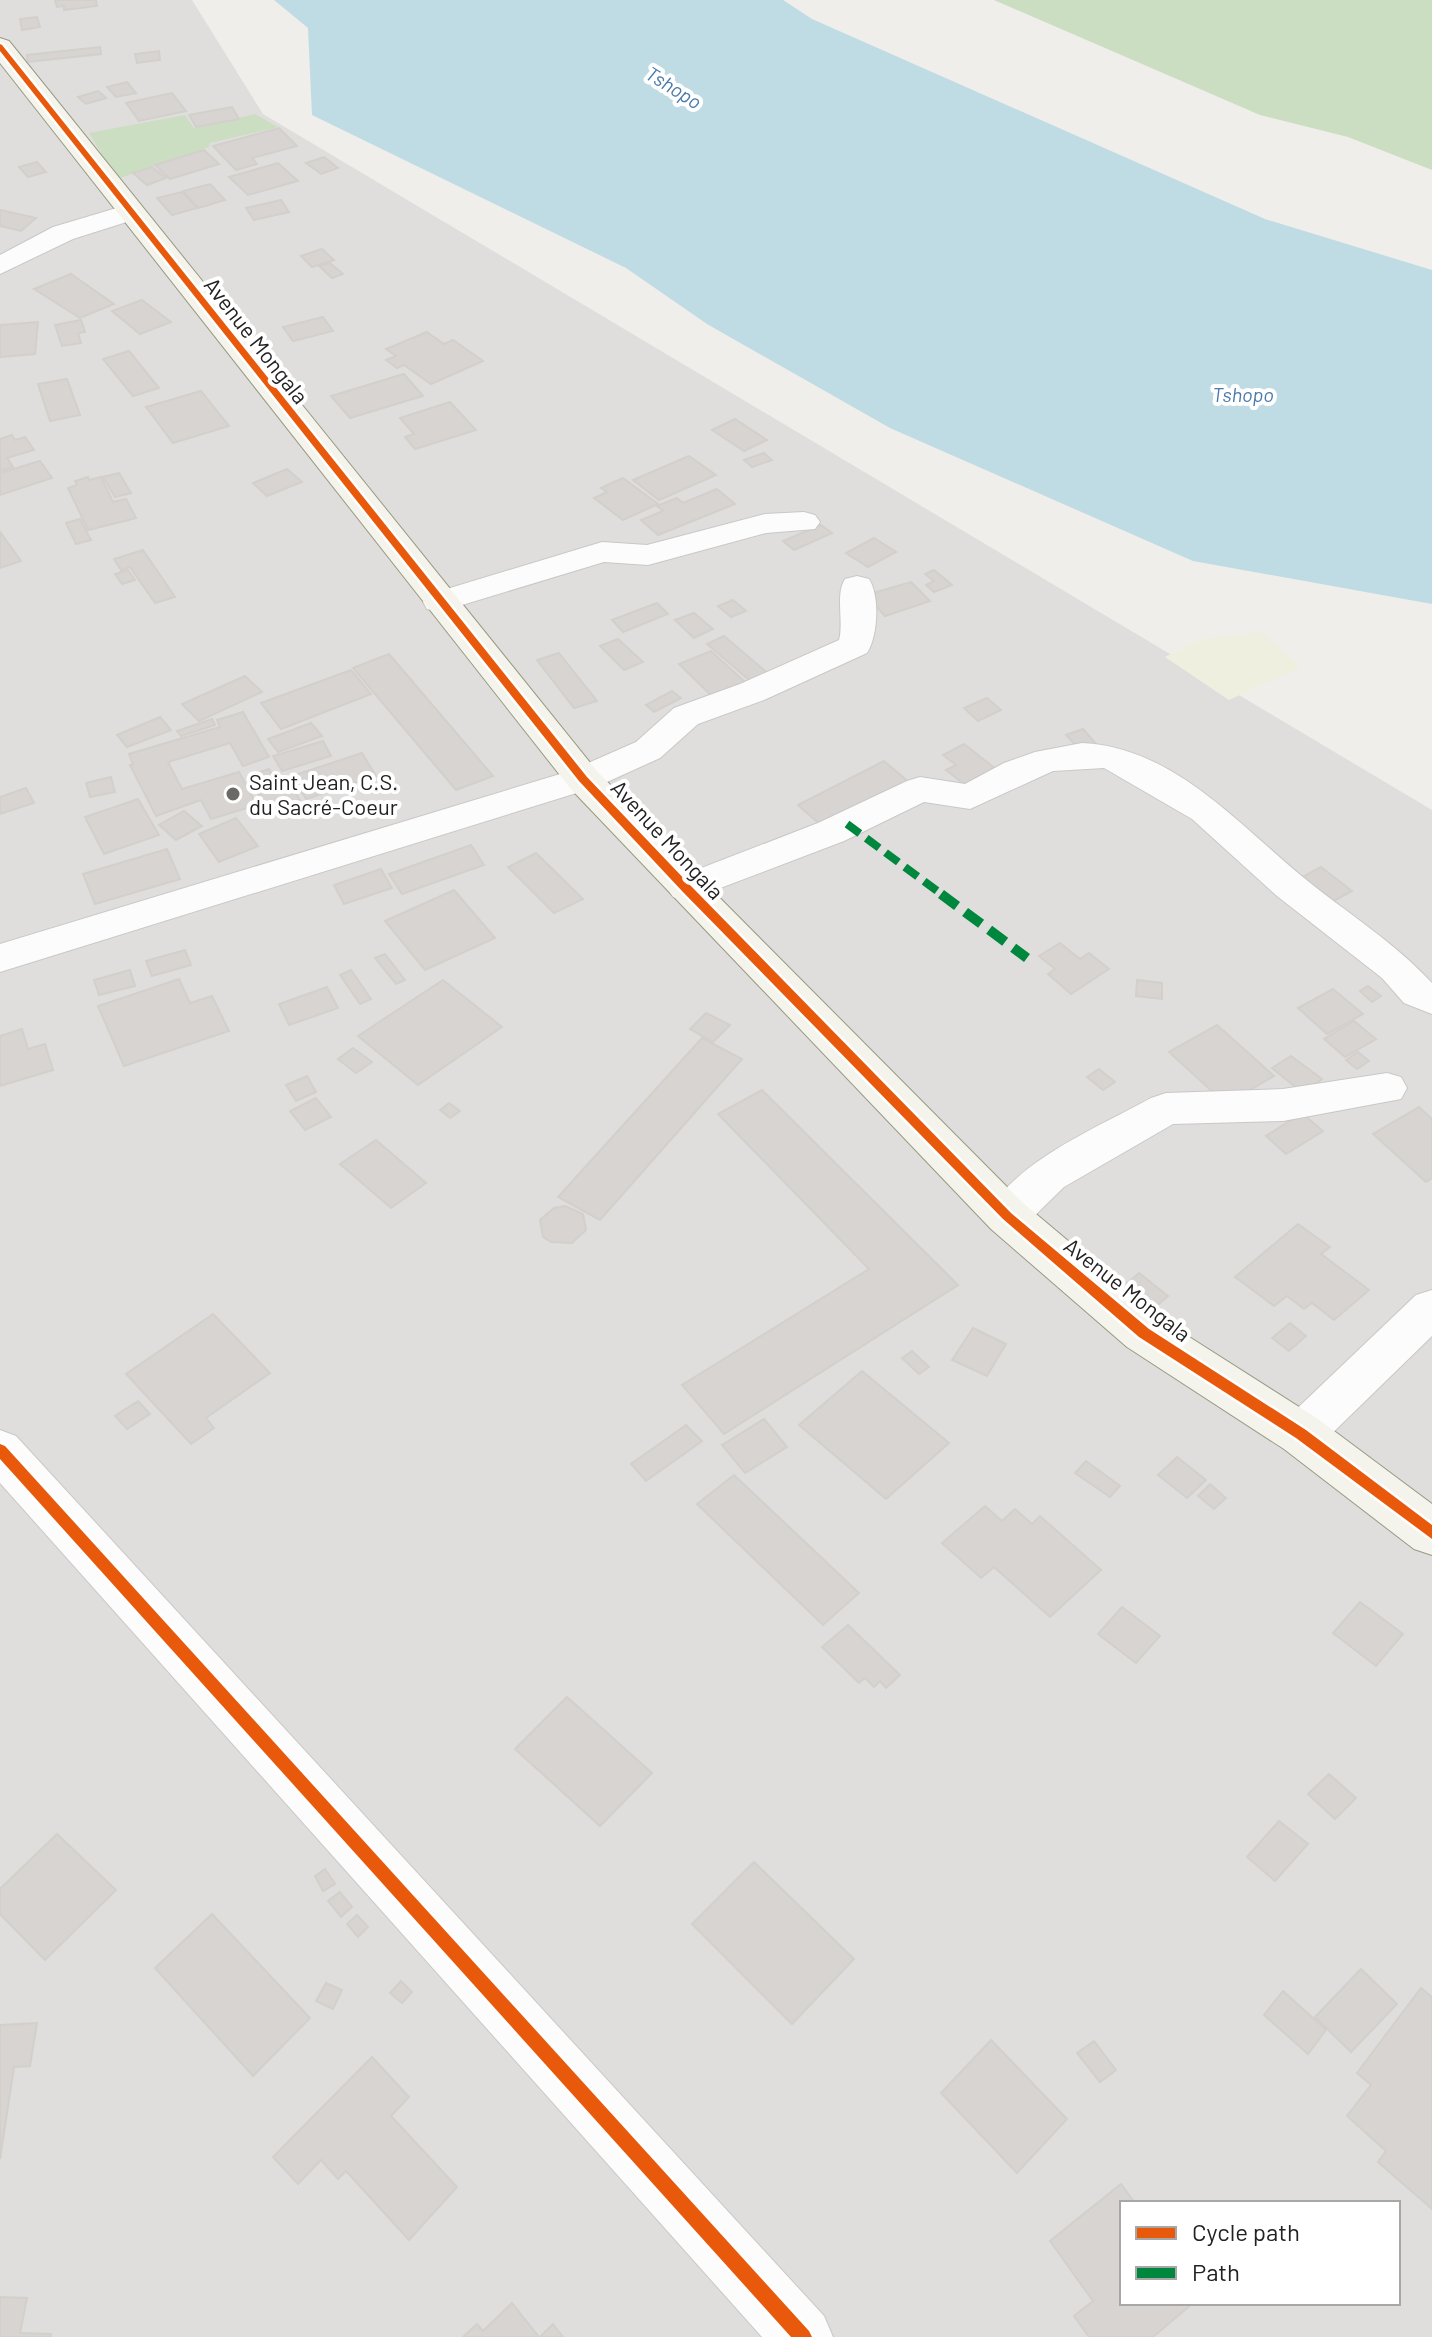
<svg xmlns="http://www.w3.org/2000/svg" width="1432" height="2337" viewBox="0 0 1432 2337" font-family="Barlow,sans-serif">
<rect width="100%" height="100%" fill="#f0eeeb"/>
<path fill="#dfdedc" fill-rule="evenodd" d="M0 0H192L263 114 1432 810V2337H0ZM1122 2203H1398V2303H1122Z"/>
<path fill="#efefdf" d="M1262 632 1301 667 1229 700 1165 657 1199 640Z"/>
<g fill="#cbdec1">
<path d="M994 0H1432V170L1348 137 1260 115Z"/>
<path d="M255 114 278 127 210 143 209 147 117 179 89 133 185 115 194 128Z"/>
</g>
<path fill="#bfdbe3" d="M274 0H783L812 19 1265 219 1432 270V604L1193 561 890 428 707 324 626 268 312 115 308 28Z"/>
<g fill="#d7d4d2" stroke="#d3d0cc" stroke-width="2">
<path d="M55 0H96L97 6 64 10V6L57 7Z"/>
<path d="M37 17 40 27 22 30 20 19Z"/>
<path d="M100 47 101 54 28 62 27 55Z"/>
<path d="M159 51 160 60 137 63 135 54Z"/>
<path d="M127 82 136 93 116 97 107 87Z"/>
<path d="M98 91 106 98 86 104 78 97Z"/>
<path d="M172 93 186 111 139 121 126 103Z"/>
<path d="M232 107 239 119 196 127 189 115Z"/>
<path d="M279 128 297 146 252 158 257 164 236 170 213 146Z"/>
<path d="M204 150 219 164 170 179 155 165Z"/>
<path d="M324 157 338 168 321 174 306 163Z"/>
<path d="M37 162 46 172 28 177 19 167Z"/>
<path d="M278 163 298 181 248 195 229 177Z"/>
<path d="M152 167 166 178 147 185 133 173Z"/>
<path d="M210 184 225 200 198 208 183 191Z"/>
<path d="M182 192 197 208 172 215 157 198Z"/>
<path d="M281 200 289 212 254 220 246 208Z"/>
<path d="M0 211 1 210 36 218 21 231 0 226Z"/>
<path d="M322 249 334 260 312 267 301 256Z"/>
<path d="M330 263 343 274 332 278 319 266Z"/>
<path d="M71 274 114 304 80 318 34 289Z"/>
<path d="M142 300 171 322 140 334 112 311Z"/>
<path d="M323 317 333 331 293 341 283 327Z"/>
<path d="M81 320 85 332 78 333 81 343 62 346 55 325Z"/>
<path d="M38 322 35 354 0 357V325Z"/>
<path d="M427 332 444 344 453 340 483 361 431 384 404 365 397 368 386 360 396 356 386 349Z"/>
<path d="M129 351 159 388 133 396 103 359Z"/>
<path d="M404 374 423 396 350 418 331 396Z"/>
<path d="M67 379 80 415 50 421 38 384Z"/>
<path d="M201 391 229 426 173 443 146 407Z"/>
<path d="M450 402 476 430 415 449 405 437 414 434 400 418Z"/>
<path d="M735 419 767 440 744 451 712 430Z"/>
<path d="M12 435 15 440 25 437 34 450 7 458 13 467 0 471V439Z"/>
<path d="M764 453 772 460 752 467 744 460Z"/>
<path d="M689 456 716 475 659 500 633 480Z"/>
<path d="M40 461 52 478 0 495V473Z"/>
<path d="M287 469 302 482 267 496 253 483Z"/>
<path d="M119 473 131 493 115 497 103 477Z"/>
<path d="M88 477 89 480 101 477 113 502 126 499 136 518 88 530 68 488 77 485 75 481Z"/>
<path d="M623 478 658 504 623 520 594 498 607 492 601 488Z"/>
<path d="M717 489 735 504 658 535 641 520 663 511 657 506 677 498 683 503Z"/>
<path d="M80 519 91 540 76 544 66 523Z"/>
<path d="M821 525 832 533 794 550 783 541Z"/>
<path d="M0 532 21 561 0 568Z"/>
<path d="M874 538 896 552 868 567 846 553Z"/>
<path d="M143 550 175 597 155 603 130 567 121 570 114 559Z"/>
<path d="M128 570 135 580 122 584 115 574Z"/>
<path d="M934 570 952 585 934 592 926 585 934 581 925 574Z"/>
<path d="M911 582 930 601 885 616 866 595Z"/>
<path d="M733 600 746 611 731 617 718 606Z"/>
<path d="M657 603 668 614 623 632 612 620Z"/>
<path d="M694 613 713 629 694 638 675 620Z"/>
<path d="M724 636 771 676 754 684 707 644Z"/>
<path d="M618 639 643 662 624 670 600 646Z"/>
<path d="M711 651 746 683 713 697 679 664Z"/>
<path d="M559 653 597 701 574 708 537 660Z"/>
<path d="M389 654 493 776 456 790 353 668Z"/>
<path d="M351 670 371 694 281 729 261 703Z"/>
<path d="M245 676 262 692 199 721 182 704Z"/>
<path d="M672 691 681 698 654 712 646 705Z"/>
<path d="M987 698 1001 710 978 721 964 708Z"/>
<path d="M243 712 269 757 243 766 230 743 168 762 182 789 239 772 257 805 211 819 201 800 156 816 130 765 133 764 129 754 220 727 217 720Z"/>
<path d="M160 717 171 730 127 747 117 735Z"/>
<path d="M212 719 215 725 181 736 177 731Z"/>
<path d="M311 723 322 736 278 752 268 739Z"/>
<path d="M1083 729 1097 745 1080 750 1066 735Z"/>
<path d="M323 741 331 756 282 771 273 756Z"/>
<path d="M964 744 1001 773 969 788 946 770 956 765 943 755Z"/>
<path d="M362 753 376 776 306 799 292 776Z"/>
<path d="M884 761 910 783 824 828 798 805Z"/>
<path d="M269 769 275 780 286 777 300 800 268 810 248 776Z"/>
<path d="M111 777 115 792 90 797 86 783Z"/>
<path d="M26 788 34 803 0 814V797Z"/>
<path d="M138 799 159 835 104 854 85 817Z"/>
<path d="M184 811 202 826 176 840 159 825Z"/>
<path d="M236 818 258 846 219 862 199 834Z"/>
<path d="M471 845 484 865 402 894 389 874Z"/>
<path d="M167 849 180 879 95 904 83 874Z"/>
<path d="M536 853 583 899 554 913 508 867Z"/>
<path d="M1321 867 1352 891 1328 904 1297 880Z"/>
<path d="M381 869 392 888 344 904 334 885Z"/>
<path d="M454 890 495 938 425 970 385 921Z"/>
<path d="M1060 943 1080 959 1089 953 1109 969 1071 994 1048 974 1055 969 1039 956Z"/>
<path d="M185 950 191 965 152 976 146 961Z"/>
<path d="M385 954 405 980 396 984 375 958Z"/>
<path d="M130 970 135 986 99 995 94 980Z"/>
<path d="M351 970 371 999 360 1004 340 975Z"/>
<path d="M179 979 190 1003 212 996 229 1031 124 1066 98 1006Z"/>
<path d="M443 980 502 1027 418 1085 358 1036Z"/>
<path d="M1137 980 1162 983V999L1136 996Z"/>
<path d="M1368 986 1381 996 1372 1002 1360 991Z"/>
<path d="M327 987 338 1008 289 1025 279 1004Z"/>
<path d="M1333 989 1363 1014 1327 1034 1298 1008Z"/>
<path d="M706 1013 730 1025 713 1042 690 1029Z"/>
<path d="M1354 1021 1376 1039 1345 1057 1324 1039Z"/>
<path d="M1217 1025 1274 1076 1226 1104 1169 1052Z"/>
<path d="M22 1029 28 1049 45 1044 53 1070 0 1086V1036Z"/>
<path d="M702 1038 742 1059 600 1220 558 1197Z"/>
<path d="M353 1048 372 1062 356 1073 338 1059Z"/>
<path d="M1358 1052 1369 1061 1357 1069 1346 1060Z"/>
<path d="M1291 1056 1322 1079 1303 1093 1272 1068Z"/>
<path d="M1099 1069 1115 1082 1103 1090 1087 1077Z"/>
<path d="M307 1076 316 1092 296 1101 286 1085Z"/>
<path d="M762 1090 958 1285 724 1434 682 1385 869 1269 718 1114Z"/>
<path d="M316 1098 331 1117 305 1130 290 1111Z"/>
<path d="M449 1103 460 1111 450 1118 440 1110Z"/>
<path d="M1419 1107 1432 1119V1178L1426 1182 1373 1134Z"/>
<path d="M1302 1113 1323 1131 1286 1154 1266 1136Z"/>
<path d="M376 1140 426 1183 391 1208 340 1164Z"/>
<path d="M565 1206 583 1214 586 1230 572 1243 551 1242 543 1237 540 1220 554 1208Z"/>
<path d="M1298 1224 1330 1247 1321 1254 1369 1290 1334 1320 1312 1303 1304 1309 1287 1296 1274 1306 1235 1277Z"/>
<path d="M1139 1273 1168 1296 1154 1308 1125 1285Z"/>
<path d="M213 1314 270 1373 206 1418 214 1428 191 1444 126 1374Z"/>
<path d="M1290 1323 1306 1336 1289 1351 1272 1338Z"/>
<path d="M973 1328 1006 1344 987 1376 952 1360Z"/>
<path d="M912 1351 929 1367 919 1374 902 1358Z"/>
<path d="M862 1371 949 1443 886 1499 799 1425Z"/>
<path d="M138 1401 150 1414 127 1429 115 1416Z"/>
<path d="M764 1419 787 1447 745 1473 722 1445Z"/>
<path d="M686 1425 702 1441 646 1481 631 1464Z"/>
<path d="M1177 1457 1206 1480 1187 1498 1158 1475Z"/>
<path d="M1086 1461 1120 1486 1110 1497 1075 1473Z"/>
<path d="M734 1475 859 1593 823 1625 697 1504Z"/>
<path d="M1210 1484 1226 1498 1214 1509 1198 1496Z"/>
<path d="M985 1506 1002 1521 1015 1509 1032 1524 1040 1516 1101 1570 1050 1617 994 1567 981 1578 942 1543Z"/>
<path d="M1360 1602 1403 1634 1376 1666 1333 1633Z"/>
<path d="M1122 1607 1160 1636 1136 1663 1098 1634Z"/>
<path d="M848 1625 900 1675 886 1688 880 1681 874 1687 865 1678 859 1683 822 1647Z"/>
<path d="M567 1697 652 1773 600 1826 515 1749Z"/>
<path d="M1329 1774 1356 1798 1335 1819 1308 1794Z"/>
<path d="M1279 1821 1308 1844 1275 1881 1247 1857Z"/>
<path d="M57 1834 116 1890 45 1960 0 1914V1889Z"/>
<path d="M754 1862 854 1959 792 2024 692 1924Z"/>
<path d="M325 1869 335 1884 323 1891 315 1876Z"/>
<path d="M340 1892 352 1907 341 1917 328 1901Z"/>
<path d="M212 1914 310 2018 253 2076 155 1968Z"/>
<path d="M357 1915 368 1927 358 1937 347 1924Z"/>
<path d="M1361 1969 1397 2004 1351 2052 1315 2017Z"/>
<path d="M401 1981 412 1992 402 2003 390 1993Z"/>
<path d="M326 1983 342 1990 333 2009 316 2001Z"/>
<path d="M1421 1988 1432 1997V2209L1378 2162 1386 2151 1347 2116 1371 2085 1357 2073Z"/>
<path d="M1283 1991 1326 2030 1308 2054 1264 2015Z"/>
<path d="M37 2023 30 2066 14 2067 0 2159V2025Z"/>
<path d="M991 2040 1067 2119 1017 2173 941 2093Z"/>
<path d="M1094 2041 1116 2070 1100 2082 1077 2053Z"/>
<path d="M372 2057 409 2097 391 2116 457 2187 409 2240 346 2171 338 2179 321 2160 298 2184 273 2157Z"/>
<path d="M1121 2184 1135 2203H1122V2303H1193L1153 2337H1089L1074 2316 1093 2301 1050 2241Z"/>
<path d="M0 2297 27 2298 20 2333 51 2334V2337H0Z"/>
<path d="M512 2303 539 2337H463L477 2324 483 2331Z"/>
<path d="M553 2324 563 2337H540Z"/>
</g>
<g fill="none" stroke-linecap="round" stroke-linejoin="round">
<defs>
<g id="street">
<path d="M130 204 139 206 143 212 139 218 73 239 0 274V255L53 227Z"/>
<path d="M804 512 815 515 820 522 815 529 766 533 648 565 604 562 439 612 427 609 423 602 427 595 602 542 647 545 765 514Z"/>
<path d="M857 576 869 579C880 596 878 636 867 653L764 700 698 724 660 758 596 787 0 972V944L570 771 636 742 674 708 740 684 839 640C844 622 835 594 845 579Z"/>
<path d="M1082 743C1173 747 1238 824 1304 878 1347 913 1394 942 1432 983V1014L1404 1003 1382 978 1277 896 1192 819 1104 768 1053 771 970 809 924 802 844 841 686 901 673 897 667 888 673 879 818 823 907 781 920 777 965 784 1004 763 1035 752Z"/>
<path d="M1387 1073 1401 1077 1407 1088 1401 1099 1283 1121 1173 1124 1064 1187 1022 1228 1007 1233 992 1228 986 1216C1014 1161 1099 1127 1151 1098L1166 1093 1283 1089Z"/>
<path d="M1432 1290V1336L1317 1448 1301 1454 1285 1448 1278 1434 1285 1420 1416 1295Z"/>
<path d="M0 1430 16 1436 824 2316 833 2337H762L0 1483Z"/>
</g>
<path id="secondary" d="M0 38 9 41 596 770 700 878 1023 1203 1161 1319 1318 1419 1432 1504V1555L1414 1549 1284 1449 1127 1347 991 1229 570 788 0 63Z"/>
</defs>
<use href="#street" stroke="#c9c8c7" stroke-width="2"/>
<use href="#secondary" stroke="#999a82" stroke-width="2"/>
<use href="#street" fill="#fdfcfc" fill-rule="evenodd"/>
<use href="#secondary" fill="#f4f4ed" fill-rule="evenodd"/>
<path stroke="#00873e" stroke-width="8" stroke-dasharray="16 8" stroke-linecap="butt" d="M847 824 944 896"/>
<path stroke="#00873e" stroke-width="10" stroke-dasharray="20 10" stroke-linecap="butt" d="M941 894 1027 958"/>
<defs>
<g id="cycleway">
<path d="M0 44 2 45 587 777 690 885 1011 1213 1149 1329 1306 1430 1432 1525V1539L1296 1438 1139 1337 1003 1219 682 891 579 781 0 51Z"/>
<path d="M0 1444 5 1446 809 2331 812 2337H791L0 1459Z"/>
</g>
</defs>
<use href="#cycleway" stroke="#fff" stroke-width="5"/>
<use href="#cycleway" fill="#e8590c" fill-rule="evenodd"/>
</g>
<circle fill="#6a6968" stroke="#fff" stroke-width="3" cx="233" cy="794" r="8"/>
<g text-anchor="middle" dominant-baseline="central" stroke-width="8" stroke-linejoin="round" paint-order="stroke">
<g font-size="20" font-style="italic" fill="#4a7aab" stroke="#fff">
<text transform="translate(674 87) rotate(32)">Tshopo</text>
<text x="1243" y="394">Tshopo</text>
</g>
<g font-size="22" fill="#222" stroke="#fff">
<text transform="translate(257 340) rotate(52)">Avenue Mongala</text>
<text transform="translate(668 839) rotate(47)">Avenue Mongala</text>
<text transform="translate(1128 1289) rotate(38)">Avenue Mongala</text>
</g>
<g font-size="22" fill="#222" stroke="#fff" text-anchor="start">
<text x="249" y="781">Saint Jean, C.S.<tspan x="249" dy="25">du Sacré-Coeur</tspan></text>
</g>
</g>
<rect x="1120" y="2201" width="280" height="104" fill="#ffffff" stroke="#a7a7a7" stroke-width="2"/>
<rect x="1136" y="2227" width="40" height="12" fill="#e8590c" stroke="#a7a7a7" stroke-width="2"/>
<text x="1192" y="2241" font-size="24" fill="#222222">Cycle path</text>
<rect x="1136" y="2267" width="40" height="12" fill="#00873e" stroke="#a7a7a7" stroke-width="2"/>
<text x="1192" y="2281" font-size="24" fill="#222222">Path</text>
</svg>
